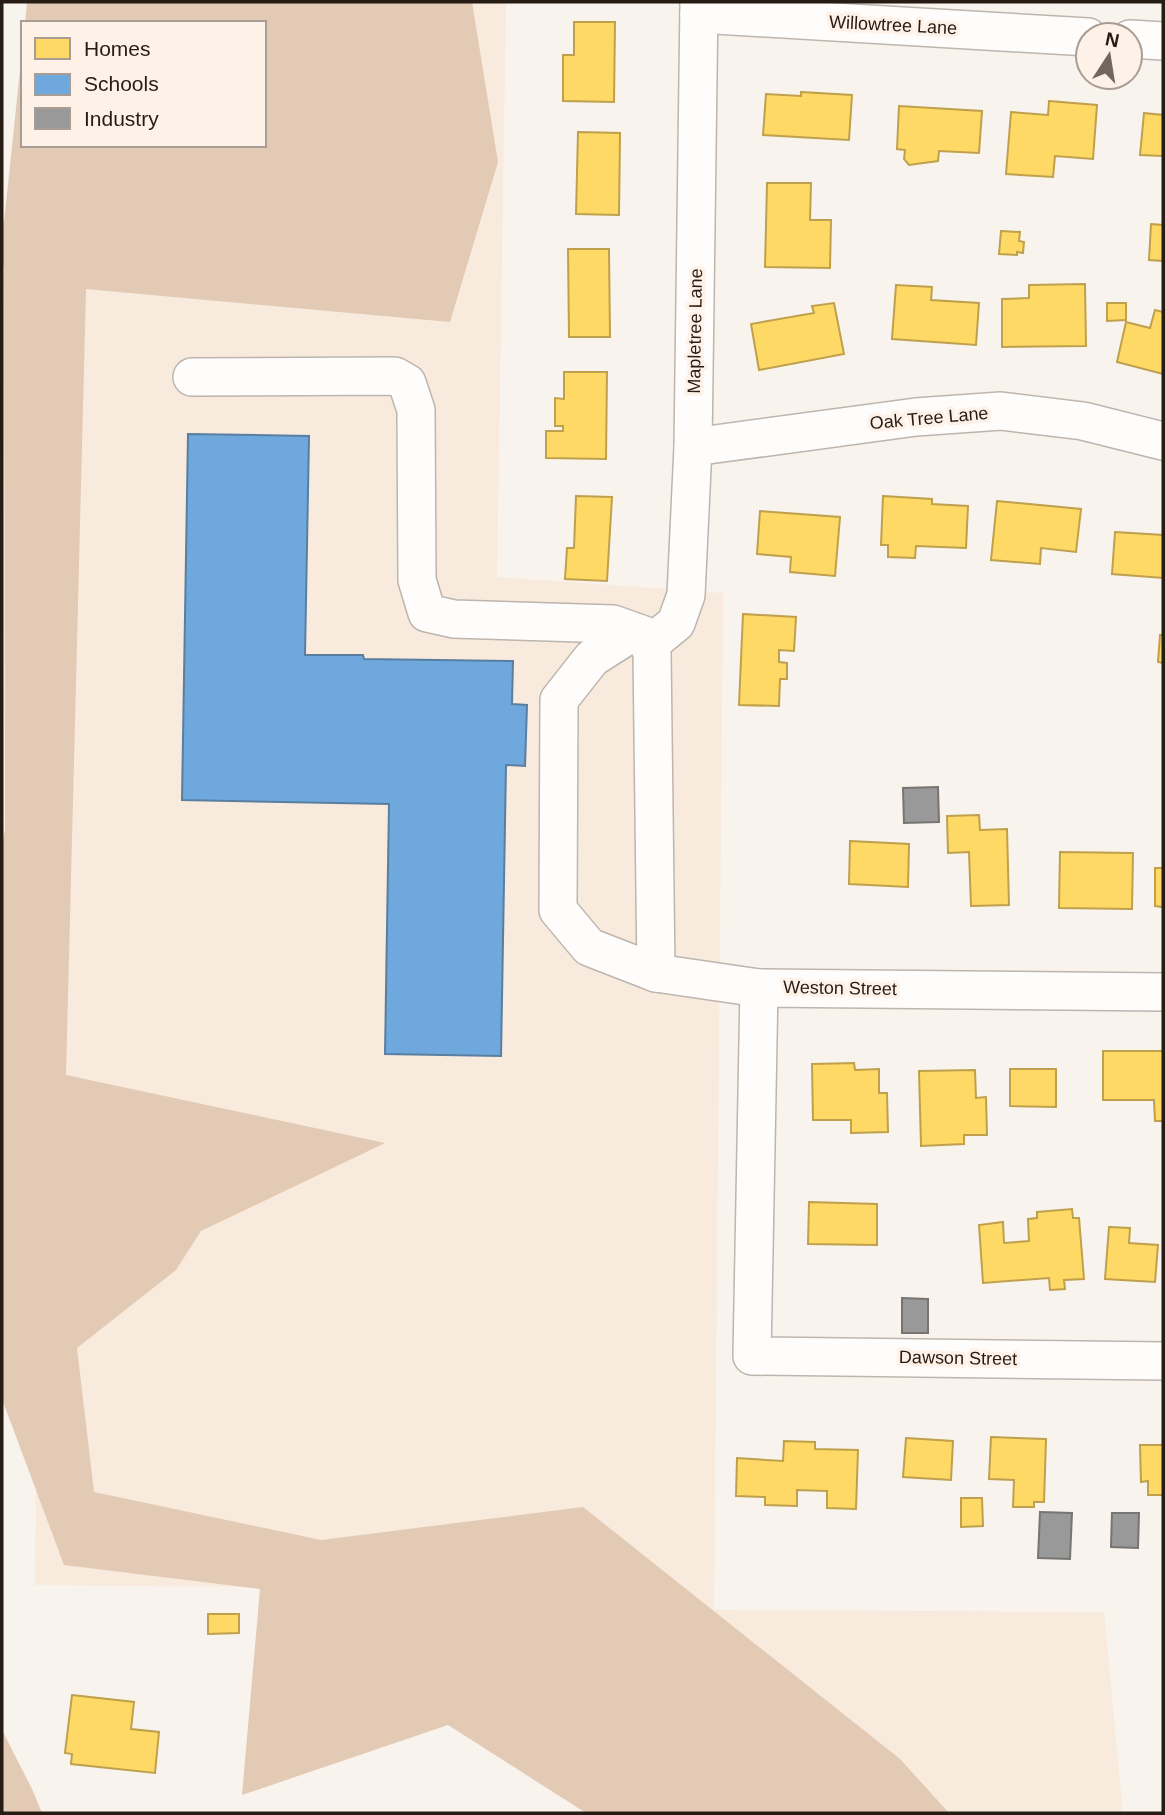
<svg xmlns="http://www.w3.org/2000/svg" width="1165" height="1815" viewBox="0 0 1165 1815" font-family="Arial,sans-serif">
<rect width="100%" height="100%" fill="#f9f3ed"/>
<path fill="#f8eadd" d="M52 2H506L497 577 723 593 714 1610 1104 1612 1123 1813H617L260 1587 35 1585 50 145H264V23Z"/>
<g fill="#e2cab5">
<path d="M27 2H472L498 162 450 322 86 289 66 1075 385 1143 201 1231 176 1270 77 1348 94 1492 321 1540 583 1507 900 1759 949 1813H586L448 1725 242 1795 260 1589 64 1565 2 1399V845L5 830 4 266H2V222H4L23 42V145H264V23H25Z"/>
<path d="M2 1730 32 1789 42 1813H2Z"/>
</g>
<g fill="#ffd966" stroke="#bea04d" stroke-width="2">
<path d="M574 22H615L614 102 563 101V55H574Z"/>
<path d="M801 92 852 95 849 140 763 135 766 94 801 96Z"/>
<path d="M1049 101 1097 105 1093 159 1055 156 1053 177 1006 174 1011 112 1048 115Z"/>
<path d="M899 106 982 111 979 153 939 151 938 161 909 165 904 159 905 150 897 149Z"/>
<path d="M1144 113 1163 115V156L1140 155Z"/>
<path d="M578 132 620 133 619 215 576 214Z"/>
<path d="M767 183H811L810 220H831L830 268 765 267Z"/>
<path d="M1151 224 1163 225V265V261L1149 260Z"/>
<path d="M1001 231 1020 232 1019 241 1024 242 1023 253 1017 252V255L999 254Z"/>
<path d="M568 249H609L610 337H569Z"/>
<path d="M1085 284 1086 346 1002 347V299L1029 298V285Z"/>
<path d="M896 285 932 287 931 300 979 303 976 345 892 339Z"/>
<path d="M834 303 844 354 759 370 751 324 814 313 812 306Z"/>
<path d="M1107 303H1126V320L1107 321Z"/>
<path d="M1155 310 1163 312V374L1117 362 1126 322 1150 328Z"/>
<path d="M564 372H607L606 459 546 458V431H563V426H555V398L564 399Z"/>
<path d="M576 496 612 497 607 581 565 579 567 548H574Z"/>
<path d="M883 496 932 499V504L968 506 966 548 916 546 915 558 888 557V545H881Z"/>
<path d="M997 501 1081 509 1076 552 1041 548 1040 564 991 560Z"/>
<path d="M760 511 840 517 835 576 790 572 791 557 757 554Z"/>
<path d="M1115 532 1163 535V578L1112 574Z"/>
<path d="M743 614 796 617 794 651 779 650V662L787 663V679H780L779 706 739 705Z"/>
<path d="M1160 635H1163V663L1158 662Z"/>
<path d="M979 815 980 830 1007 829 1009 905 971 906 969 852 948 853 947 816Z"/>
<path d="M850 841 909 844 908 887 849 884Z"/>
<path d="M1060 852 1133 853 1132 909 1059 908Z"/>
<path d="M1155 868H1163V907L1155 906Z"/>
<path d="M1103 1051H1163V1121H1155L1154 1100H1103Z"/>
<path d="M854 1063 855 1070 879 1069V1093H887L888 1132 851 1133V1120H813L812 1064Z"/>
<path d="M1010 1069H1056V1107L1010 1106Z"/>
<path d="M975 1070 976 1098 986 1097 987 1135H964V1144L921 1146 919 1071Z"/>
<path d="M809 1202 877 1204V1245L808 1244Z"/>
<path d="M1072 1209 1073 1218H1079L1084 1279 1064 1280 1065 1289 1050 1290 1049 1278 983 1283 979 1225 1003 1222 1004 1243 1029 1241 1028 1219 1037 1218V1212Z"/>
<path d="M1109 1227 1130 1228 1129 1243 1158 1245 1155 1282 1105 1279Z"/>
<path d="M991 1437 1046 1439 1044 1502H1034V1507H1013L1014 1480 989 1479Z"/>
<path d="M906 1438 953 1441 951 1480 903 1477Z"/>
<path d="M784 1441 815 1442V1449L858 1450 856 1509 827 1508V1491L797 1490V1506L765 1505V1497L736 1496 737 1458 783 1461Z"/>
<path d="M1140 1445H1163V1495H1148V1481L1141 1482Z"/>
<path d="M961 1498H982L983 1526 961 1527Z"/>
<path d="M208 1614H239V1633L208 1634Z"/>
<path d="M72 1695 134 1702 131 1729 159 1732 155 1773 71 1764 72 1754 65 1753Z"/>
</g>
<path fill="#6fa8dc" stroke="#597ea0" stroke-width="2" d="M188 434 309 436 305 655H363L364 659 513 661 512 704 527 705 525 766 506 765 501 1056 385 1054 389 804 182 800Z"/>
<g fill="#999" stroke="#777471" stroke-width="2">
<path d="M938 787 939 822 904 823 903 788Z"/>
<path d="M902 1298 928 1299V1333H902Z"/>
<path d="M1040 1512 1072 1513 1070 1559 1038 1558Z"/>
<path d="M1112 1513H1139L1138 1548 1111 1547Z"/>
</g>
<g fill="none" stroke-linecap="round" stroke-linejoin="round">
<defs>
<g id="minor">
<path d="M699 14 1088 37"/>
<path d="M1130 39 1163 41"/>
<path d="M192 377 395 376 407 383 416 410 417 580 427 613 454 619 613 624 644 635 652 652 656 973"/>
<path d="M693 447 916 417 1001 411 1083 421 1163 441"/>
<path d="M633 632 592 658 559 700 558 910 589 947 656 973 759 988"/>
<path d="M649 645 676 623 686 595 693 447 699 2"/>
<path d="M1163 992 759 988 752 1356 1163 1361"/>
</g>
</defs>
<use href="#minor" stroke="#bdb5ae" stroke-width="40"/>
<use href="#minor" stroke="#fefdfc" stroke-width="37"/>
</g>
<g text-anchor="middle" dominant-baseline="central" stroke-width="7" stroke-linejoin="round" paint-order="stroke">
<g font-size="18" fill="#271c13" stroke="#fef2e8">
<text transform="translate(893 25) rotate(3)">Willowtree Lane</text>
<text transform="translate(695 331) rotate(-89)">Mapletree Lane</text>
<text transform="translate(929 418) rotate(-5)">Oak Tree Lane</text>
<text transform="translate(840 988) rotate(1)">Weston Street</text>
<text transform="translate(958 1358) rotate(1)">Dawson Street</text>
</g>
</g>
<rect width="1165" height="1815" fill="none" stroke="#271c13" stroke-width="7"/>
<rect x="21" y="21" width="245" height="126" fill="#fef2e8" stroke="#a89c93" stroke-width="2"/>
<rect x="35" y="38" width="35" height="21" fill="#ffd966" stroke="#a89c93" stroke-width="2"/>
<text x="84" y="56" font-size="21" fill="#271c13">Homes</text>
<rect x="35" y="74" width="35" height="21" fill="#6fa8dc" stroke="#a89c93" stroke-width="2"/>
<text x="84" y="91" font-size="21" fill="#271c13">Schools</text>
<rect x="35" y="108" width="35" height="21" fill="#999999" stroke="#a89c93" stroke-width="2"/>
<text x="84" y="126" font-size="21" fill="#271c13">Industry</text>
<g transform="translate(1109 56) rotate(12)"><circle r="33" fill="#fef2e8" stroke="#a89c93" stroke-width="2"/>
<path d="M0-5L12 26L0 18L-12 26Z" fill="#70675f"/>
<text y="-10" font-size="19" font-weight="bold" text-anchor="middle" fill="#271c13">N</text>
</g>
</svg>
